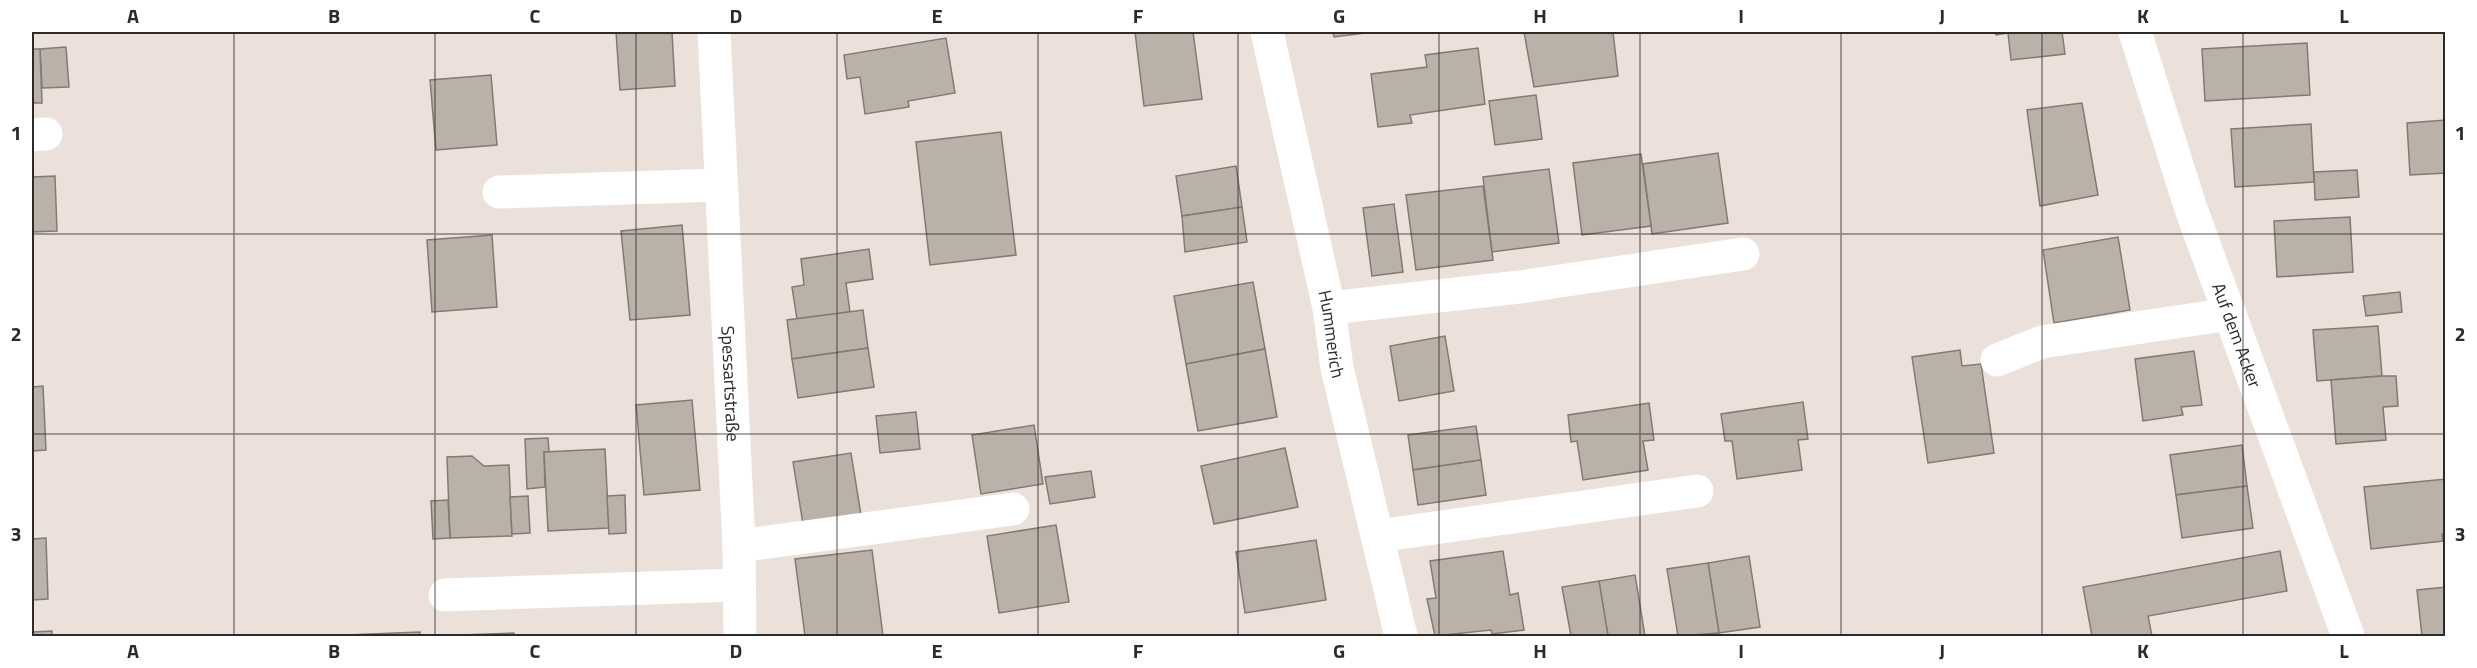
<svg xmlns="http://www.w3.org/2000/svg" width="2477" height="668" viewBox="0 0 2477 668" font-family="'Titillium Web',sans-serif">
<rect width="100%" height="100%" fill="#ece0db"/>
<g fill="#bab1a9" stroke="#827a73" stroke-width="1.5">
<path d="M616 32H672L675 86 620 90Z"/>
<path d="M1135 32H1193L1202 99 1144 106Z"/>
<path d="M1333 32H1373L1334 37Z"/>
<path d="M1524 32H1613L1618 76 1534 87Z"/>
<path d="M1995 32H2062L2065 54 2011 60 2008 33 1996 35Z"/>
<path d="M946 38 955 93 908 101 909 107 865 114 860 77 847 79 844 55Z"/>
<path d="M2307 43 2310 95 2205 101 2202 49Z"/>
<path d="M66 47 69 87 42 88 40 49Z"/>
<path d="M1478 48 1485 104 1410 115 1412 123 1378 127 1371 74 1427 67 1425 55Z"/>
<path d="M32 49H40L42 103H32Z"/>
<path d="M491 75 497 145 436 150 430 80Z"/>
<path d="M1536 95 1542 139 1495 145 1489 101Z"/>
<path d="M2082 103 2098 195 2040 206 2027 110Z"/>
<path d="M2446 120V173L2410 175 2407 123Z"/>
<path d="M2311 124 2314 182 2235 187 2231 129Z"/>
<path d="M1001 132 1016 255 930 265 916 142Z"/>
<path d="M1718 153 1728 223 1652 234 1643 164Z"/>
<path d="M1641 154 1651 226 1582 235 1573 163Z"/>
<path d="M1236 166 1242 207 1182 216 1176 176Z"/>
<path d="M1549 169 1559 243 1492 252 1483 177Z"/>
<path d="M2357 170 2359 197 2315 200 2314 172Z"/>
<path d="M55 176 57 231 32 232V177Z"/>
<path d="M1483 186 1493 260 1416 270 1406 195Z"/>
<path d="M1394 204 1403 272 1372 276 1363 208Z"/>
<path d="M1242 207 1247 242 1185 252 1182 216Z"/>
<path d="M2350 217 2353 272 2277 277 2274 221Z"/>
<path d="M682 225 690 315 630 320 621 231Z"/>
<path d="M492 235 497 307 432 312 427 240Z"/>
<path d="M2118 237 2130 310 2054 323 2043 250Z"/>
<path d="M869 249 873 279 846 283 850 312 797 319 792 287 804 285 801 259Z"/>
<path d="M1253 282 1265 349 1186 364 1174 296Z"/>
<path d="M2400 292 2402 312 2366 316 2363 296Z"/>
<path d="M863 310 868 348 792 359 787 320Z"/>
<path d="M2378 326 2382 376 2317 381 2313 330Z"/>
<path d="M1445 336 1454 391 1399 401 1390 346Z"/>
<path d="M868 348 874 387 798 398 792 359Z"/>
<path d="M1265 349 1277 417 1198 431 1186 364Z"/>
<path d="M1960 350 1962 366 1981 364 1994 453 1928 463 1912 357Z"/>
<path d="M2194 351 2202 405 2181 407 2183 415 2143 421 2135 359Z"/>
<path d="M2382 376H2396L2398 406 2383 407 2386 440 2336 444 2331 380Z"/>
<path d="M43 386 46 450 32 451V387Z"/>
<path d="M692 400 700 490 644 495 636 405Z"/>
<path d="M1803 402 1808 439 1798 440 1802 470 1737 479 1732 441H1725L1721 414Z"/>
<path d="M1649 403 1654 440 1643 441 1648 470 1583 480 1577 441 1571 442 1568 415Z"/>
<path d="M916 412 920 449 880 453 876 416Z"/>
<path d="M1034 425 1043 484 981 494 972 435Z"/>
<path d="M1476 426 1481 460 1413 470 1408 435Z"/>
<path d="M548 438 549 452H544L545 487 527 489 525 439Z"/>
<path d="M2242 445 2247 486 2176 495 2170 455Z"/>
<path d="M1285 448 1298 507 1214 524 1201 466Z"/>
<path d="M605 449 609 528 548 531 544 452Z"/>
<path d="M851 453 861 515 803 524 793 462Z"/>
<path d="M472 456 484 466 509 465 512 536 450 538 447 457Z"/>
<path d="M1481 460 1486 495 1418 505 1413 470Z"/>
<path d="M1091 471 1095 497 1050 504 1045 477Z"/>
<path d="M2446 479V533L2442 534 2443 541 2371 549 2364 487Z"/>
<path d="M2247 486 2253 528 2182 538 2176 495Z"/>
<path d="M625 495 626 533 609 534 607 496Z"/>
<path d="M528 496 530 533 512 534 510 497Z"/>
<path d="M448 500 450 538 433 539 431 501Z"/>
<path d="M1056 525 1069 602 999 613 987 536Z"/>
<path d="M46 538 48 599 32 600V539Z"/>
<path d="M1316 540 1326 600 1245 613 1236 552Z"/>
<path d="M872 550 883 636H805L795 559Z"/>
<path d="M1503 551 1510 595 1518 593 1524 630 1492 634 1491 630 1435 636 1427 599 1436 598 1430 561Z"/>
<path d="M2280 551 2287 591 2148 616 2152 636H2092L2083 587Z"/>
<path d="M1749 556 1760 627 1719 633 1708 563Z"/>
<path d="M1708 563 1719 633 1678 636 1667 569Z"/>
<path d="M1635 575 1645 636H1608L1599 581Z"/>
<path d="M1599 581 1608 636H1571L1562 587Z"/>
<path d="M2446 587V636H2422L2417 590Z"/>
<path d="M52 631V636H32V632Z"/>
<path d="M420 632V636H321Z"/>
<path d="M514 633V636L461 635Z"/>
</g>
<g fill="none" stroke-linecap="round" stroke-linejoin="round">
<g stroke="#fff" stroke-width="33">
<path id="s1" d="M714 32 739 546 740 636"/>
<path id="s2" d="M1267 32 1329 308 1337 368 1401 636"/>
<path id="s3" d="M2135 32 2191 209 2348 636"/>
<path d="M32 135 46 134"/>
<path d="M499 192 721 185"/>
<path d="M1329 308 1520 287 1743 254"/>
<path d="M1997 360 2042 342 2230 314"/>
<path d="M1378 536 1697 491"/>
<path d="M739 546 1013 509"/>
<path d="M445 595 738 585"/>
</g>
</g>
<path fill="none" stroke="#2f2a29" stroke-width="1.5" stroke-opacity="0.55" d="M234 32V636M435 32V636M636 32V636M837 32V636M1038 32V636M1238 32V636M1439 32V636M1640 32V636M1841 32V636M2042 32V636M2243 32V636M32 234H2446M32 434H2446"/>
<g text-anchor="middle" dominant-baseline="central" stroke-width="4.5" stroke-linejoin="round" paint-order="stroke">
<g font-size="18" fill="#2f2a29" stroke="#fff">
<text stroke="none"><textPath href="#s2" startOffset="309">Hummerich</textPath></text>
<text stroke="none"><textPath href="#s3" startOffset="320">Auf dem Acker</textPath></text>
<text stroke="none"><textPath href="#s1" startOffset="352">Spessartstraße</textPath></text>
</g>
</g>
<rect width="2477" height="668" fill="none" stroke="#ffffff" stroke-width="66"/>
<rect x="33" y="33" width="2411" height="602" fill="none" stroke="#2f2a29" stroke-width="2"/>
<g font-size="20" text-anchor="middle" font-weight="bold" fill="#2f2a29">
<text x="133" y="23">A</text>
<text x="334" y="23">B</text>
<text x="535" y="23">C</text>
<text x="736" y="23">D</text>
<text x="937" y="23">E</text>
<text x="1138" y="23">F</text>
<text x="1339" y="23">G</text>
<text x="1540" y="23">H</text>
<text x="1741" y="23">I</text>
<text x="1942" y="23">J</text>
<text x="2143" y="23">K</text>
<text x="2344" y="23">L</text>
<text x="16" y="140">1</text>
<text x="2460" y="140">1</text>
<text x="16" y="341">2</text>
<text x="2460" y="341">2</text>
<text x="16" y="541">3</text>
<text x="2460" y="541">3</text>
<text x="133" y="658">A</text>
<text x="334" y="658">B</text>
<text x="535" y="658">C</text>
<text x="736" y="658">D</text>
<text x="937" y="658">E</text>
<text x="1138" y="658">F</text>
<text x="1339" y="658">G</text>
<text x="1540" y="658">H</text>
<text x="1741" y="658">I</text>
<text x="1942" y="658">J</text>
<text x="2143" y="658">K</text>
<text x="2344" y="658">L</text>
</g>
</svg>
